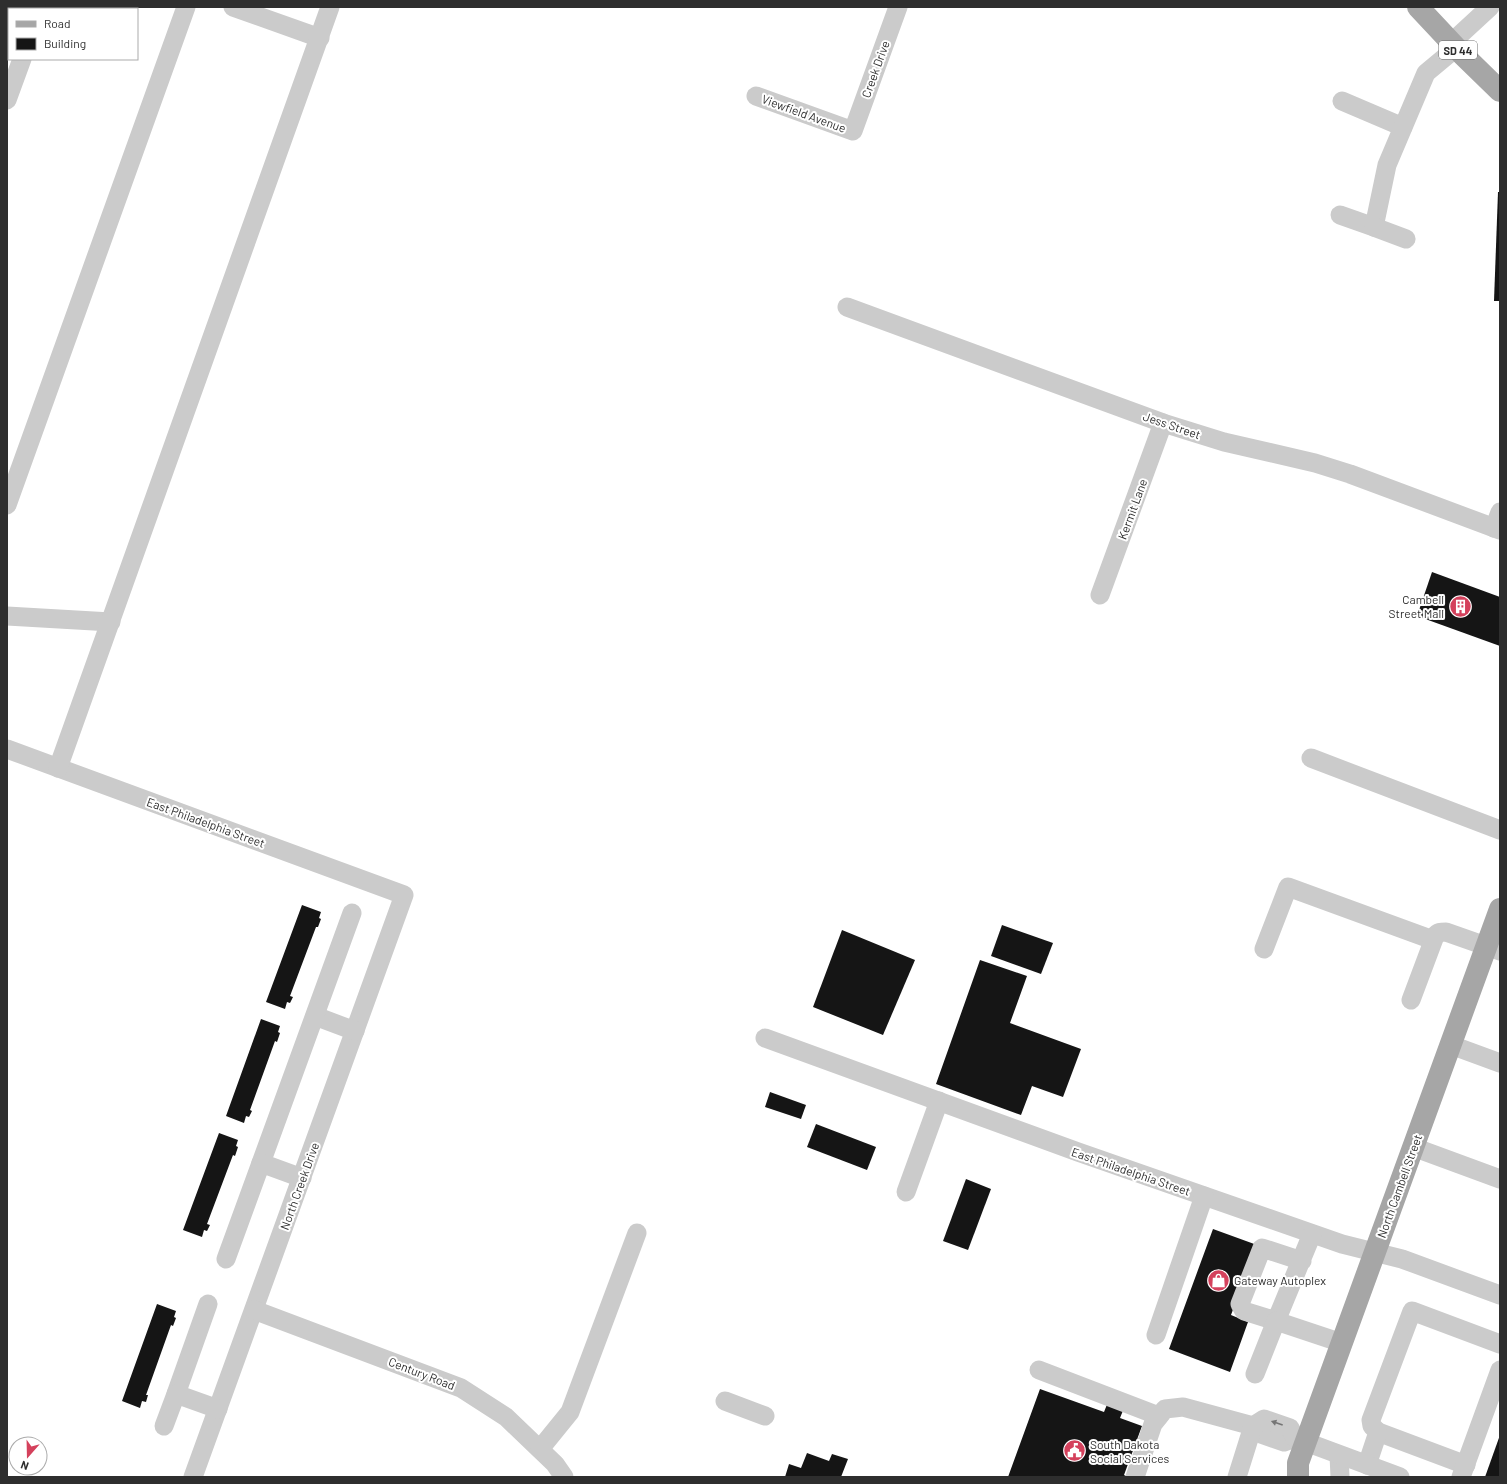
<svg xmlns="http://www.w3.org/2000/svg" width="1507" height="1484" viewBox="0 0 1507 1484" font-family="Barlow,sans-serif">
<rect width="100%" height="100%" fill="#fff"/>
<g fill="#151515">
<path d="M1498 192H1500V301H1494Z"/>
<path d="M1432 572 1500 597V646L1417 616Z"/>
<path d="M302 905 321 912 319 918 321 919 318 927H316L290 996 293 997 290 1003 287 1002 285 1009 266 1002Z"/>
<path d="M1002 925 1053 943 1041 974 991 956Z"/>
<path d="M842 930 915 960 883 1035 813 1007Z"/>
<path d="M980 960 1027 976 1010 1023 1081 1049 1063 1097 1032 1086 1021 1115 936 1084Z"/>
<path d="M261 1019 280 1026 278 1032 280 1033 277 1042 275 1041 250 1110 252 1111 249 1117 246 1116 244 1123 226 1116Z"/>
<path d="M770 1092 806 1105 801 1119 765 1107Z"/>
<path d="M816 1124 876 1147 867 1170 807 1147Z"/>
<path d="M219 1133 238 1140 236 1146 238 1147 235 1156 233 1155 207 1224 210 1225 207 1231 204 1230 202 1237 183 1230Z"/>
<path d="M966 1179 991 1189 968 1250 943 1241Z"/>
<path d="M1213 1229 1257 1245 1231 1315 1248 1322 1230 1372 1169 1349Z"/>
<path d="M157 1304 176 1311 174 1317 176 1318 173 1326 171 1325 146 1395H148L146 1402 142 1401 140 1408 122 1401Z"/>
<path d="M1040 1389 1104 1412 1108 1402 1124 1408 1120 1418 1142 1426 1124 1475 1128 1477H1008Z"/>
<path d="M1500 1435V1477H1485Z"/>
<path d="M807 1453 829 1461 832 1454 848 1459 841 1477H785L789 1464 801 1468Z"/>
</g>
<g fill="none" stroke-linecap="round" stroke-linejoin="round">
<g stroke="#cbcbcb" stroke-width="19">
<path d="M233 7 320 38"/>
<path d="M40 9 41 7"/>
<path d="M1451 43 1490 7"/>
<path d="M756 96 853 131 898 7"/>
<path d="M7 100 22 59"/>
<path d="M1342 101 1403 127"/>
<path d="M1340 215 1374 227 1387 165 1426 73 1456 48"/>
<path d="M1374 227 1406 239"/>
<path d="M847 307 1163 423 1224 442 1315 463 1350 474 1500 530"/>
<path d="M7 505 186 7"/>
<path d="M1494 528 1500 512"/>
<path d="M1100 595 1163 423"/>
<path d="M7 616 111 622"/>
<path d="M7 749 404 895 193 1477"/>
<path d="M1311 758 1500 830"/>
<path d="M58 768 330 7"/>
<path d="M1264 949 1288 887 1433 940"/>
<path d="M1411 1000 1435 936C1438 932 1441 932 1446 932L1500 951"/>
<path d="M315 1016 355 1031"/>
<path d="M765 1038 1078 1152 1342 1244 1402 1259 1500 1295"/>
<path d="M1451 1045 1500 1063"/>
<path d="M1413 1147 1500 1179"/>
<path d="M261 1163 352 913"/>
<path d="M906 1192 939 1101"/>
<path d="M226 1259 261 1163 302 1178"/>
<path d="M1302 1261 1262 1248 1240 1304 1244 1311 1276 1321 1312 1234"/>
<path d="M254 1310 461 1388 506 1417 555 1464 564 1477"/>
<path d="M1156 1335 1204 1196"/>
<path d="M1039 1370 1159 1416"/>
<path d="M1255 1374 1276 1321 1342 1343"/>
<path d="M176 1394 208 1304"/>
<path d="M725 1401 765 1416"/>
<path d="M164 1426 176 1394 218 1409"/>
<path d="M1378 1432 1466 1465"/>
<path d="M540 1449 570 1412 637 1233"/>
<path d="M1339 1455 1340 1477"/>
<path d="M1367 1465 1378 1432 1372 1426 1371 1420 1412 1311 1500 1344"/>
<path d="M1135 1477 1153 1424 1165 1409 1183 1407 1253 1426 1261 1434 1284 1442 1295 1438 1400 1477"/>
<path d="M1237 1477 1253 1426 1264 1419 1290 1428 1295 1438"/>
<path d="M1461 1477 1500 1370"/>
</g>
<g stroke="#a6a6a6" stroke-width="22">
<path d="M1418 7 1462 54 1500 91"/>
<path d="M1298 1477V1463L1500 909"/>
</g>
</g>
<defs><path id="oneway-solid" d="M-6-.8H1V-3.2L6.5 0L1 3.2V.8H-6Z"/></defs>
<use fill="#757575" href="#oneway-solid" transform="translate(1277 1423) rotate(-161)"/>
<defs>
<symbol id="building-disc" viewBox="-11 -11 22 22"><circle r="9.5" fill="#d4415c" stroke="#fff"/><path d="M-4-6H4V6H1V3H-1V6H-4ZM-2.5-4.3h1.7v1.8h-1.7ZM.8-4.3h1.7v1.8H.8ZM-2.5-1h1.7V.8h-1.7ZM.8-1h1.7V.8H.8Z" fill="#fff"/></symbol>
<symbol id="shop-disc" viewBox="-11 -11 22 22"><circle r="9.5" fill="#d4415c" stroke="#fff"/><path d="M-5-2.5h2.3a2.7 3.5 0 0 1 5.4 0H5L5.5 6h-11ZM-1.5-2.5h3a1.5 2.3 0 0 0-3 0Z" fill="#fff"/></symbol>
<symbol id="civic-disc" viewBox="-11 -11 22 22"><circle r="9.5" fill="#d4415c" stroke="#fff"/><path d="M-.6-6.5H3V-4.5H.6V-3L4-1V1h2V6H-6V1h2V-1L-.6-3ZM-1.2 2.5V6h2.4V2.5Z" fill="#fff"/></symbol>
</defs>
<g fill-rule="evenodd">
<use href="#building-disc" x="1448" y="594" width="25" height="25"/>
<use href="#shop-disc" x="1206" y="1268" width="25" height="25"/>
<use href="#civic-disc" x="1062" y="1438" width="25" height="25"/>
</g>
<g text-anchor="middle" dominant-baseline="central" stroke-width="4" stroke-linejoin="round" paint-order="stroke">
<rect fill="#fff" stroke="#6d6d6d" stroke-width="1" x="1439" y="41" width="38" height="18" rx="3"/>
<g font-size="11" font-weight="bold" fill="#2e2e2e">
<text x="1458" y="50">SD 44</text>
</g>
<g font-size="12" fill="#2e2e2e" stroke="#fff">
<text transform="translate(875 69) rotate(-70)">Creek Drive</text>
<text transform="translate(804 113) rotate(20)">Viewfield Avenue</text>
<text transform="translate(1172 425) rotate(19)">Jess Street</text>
<text transform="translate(1132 509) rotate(-70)">Kermit Lane</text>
<text transform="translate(206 822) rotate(20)">East Philadelphia Street</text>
<text transform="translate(1131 1171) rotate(19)">East Philadelphia Street</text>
<text transform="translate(299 1186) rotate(-70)">North Creek Drive</text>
<text transform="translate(1399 1186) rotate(-70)">North Cambell Street</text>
<text transform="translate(422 1373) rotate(21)">Century Road</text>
</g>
<g font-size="12" fill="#2e2e2e" stroke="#fff" text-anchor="start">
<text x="1444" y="599" text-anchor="end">Cambell<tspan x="1444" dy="14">Street Mall</tspan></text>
<text x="1234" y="1280">Gateway Autoplex</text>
<text x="1090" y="1444">South Dakota<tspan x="1090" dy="14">Social Services</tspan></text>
</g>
</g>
<rect width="1507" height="1484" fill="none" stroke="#2e2e2e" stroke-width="16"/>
<rect x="8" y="8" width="130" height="52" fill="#ffffff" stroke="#ababab"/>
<rect x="16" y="21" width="20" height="6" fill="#a6a6a6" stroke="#ababab"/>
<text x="44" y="28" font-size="12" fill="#2e2e2e">Road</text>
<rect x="16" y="38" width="20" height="12" fill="#151515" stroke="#ababab"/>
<text x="44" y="48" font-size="12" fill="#2e2e2e">Building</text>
<g transform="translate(28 1456) rotate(200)"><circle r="19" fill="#ffffff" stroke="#ababab"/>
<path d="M0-3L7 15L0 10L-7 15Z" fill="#d4415c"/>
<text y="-6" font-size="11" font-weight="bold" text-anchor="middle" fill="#2e2e2e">N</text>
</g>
</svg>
